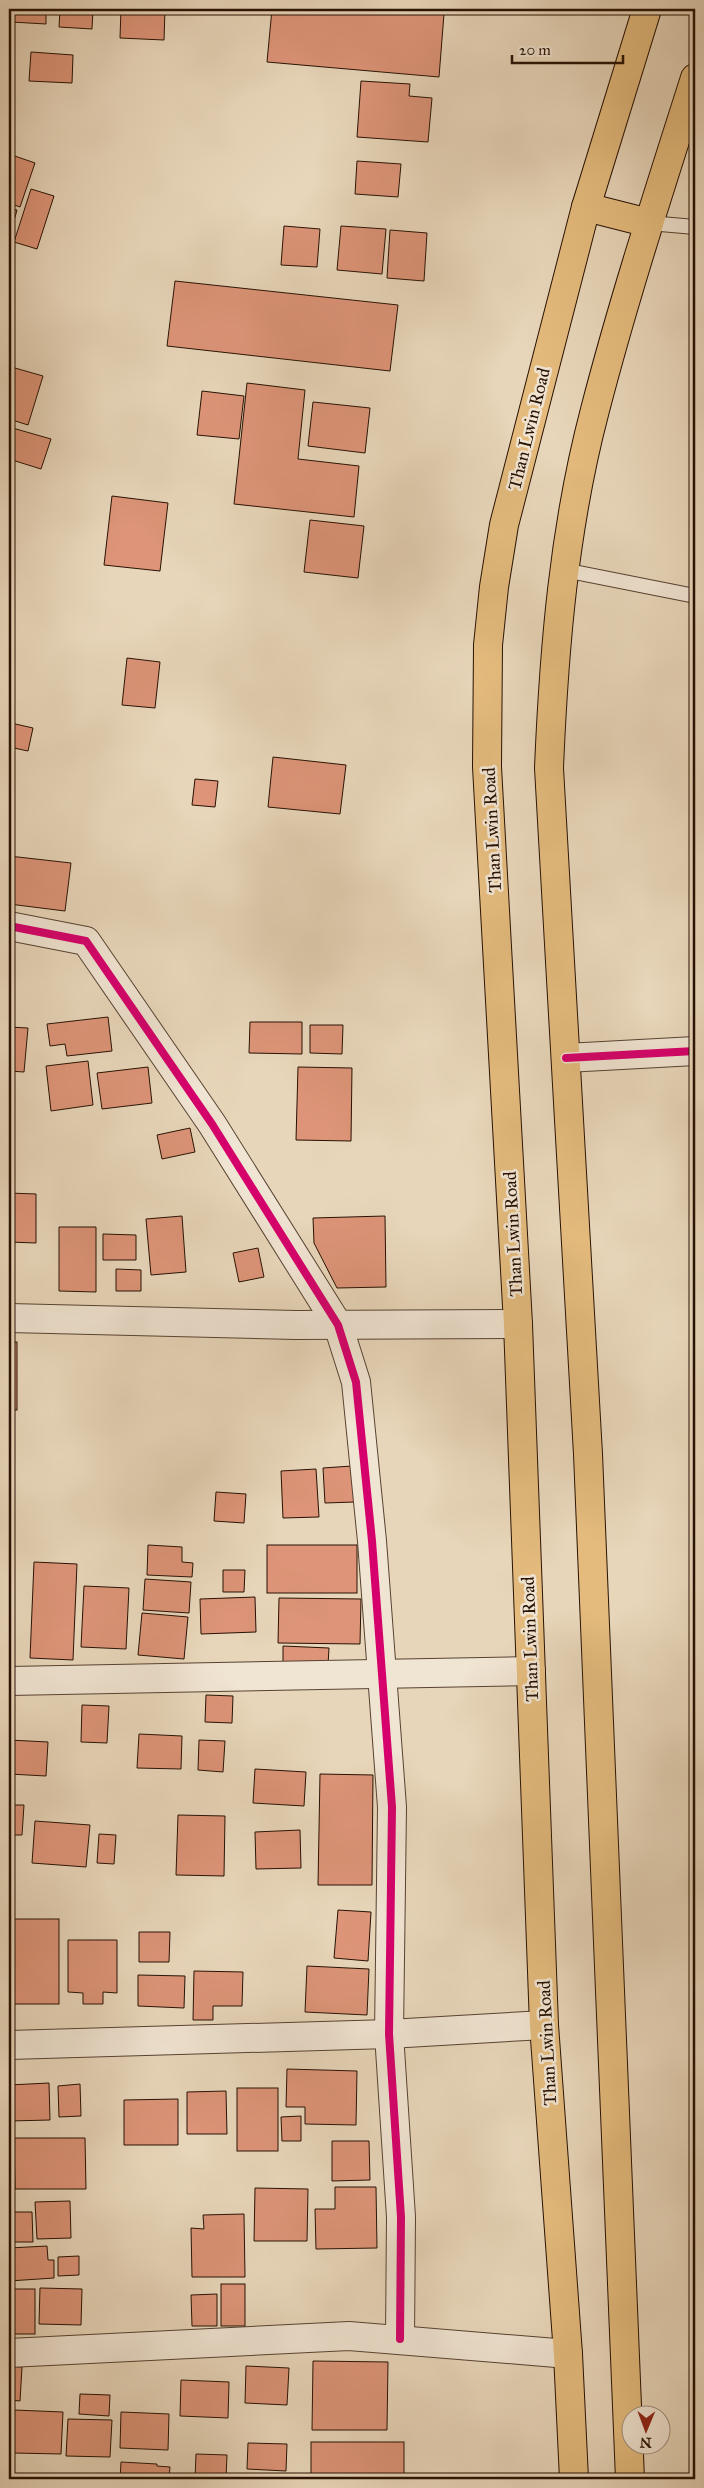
<svg xmlns="http://www.w3.org/2000/svg" width="704" height="2488" viewBox="0 0 704 2488" font-family="'IM FELL Great Primer',serif">
<rect width="100%" height="100%" fill="#e8d6ba"/>
<filter id="stains"><feTurbulence type="fractalNoise" baseFrequency=".004" numOctaves="4"/><feColorMatrix values="0 0 0 0 .2 0 0 0 0 .09 0 0 0 0 .02 0 0 0 .5 -.17"/></filter>
<radialGradient id="worn" r=".72"><stop offset=".6" stop-color="#630" stop-opacity="0"/><stop offset="1" stop-color="#630" stop-opacity=".3"/></radialGradient>
<g fill="#dd9478" stroke="#271103">
<path d="M12 9H46V24L11 22Z"/>
<path d="M60 9H93L92 29 59 27Z"/>
<path d="M121 9H165L164 40 120 38Z"/>
<path d="M272 9H377L444 14 439 77 267 62Z"/>
<path d="M31 52 73 55 72 83 29 81Z"/>
<path d="M361 81 410 84 409 96 432 98 428 142 357 137Z"/>
<path d="M9 154 35 163 20 207 9 203Z"/>
<path d="M357 161 401 164 398 197 355 194Z"/>
<path d="M31 189 54 196 37 249 14 242Z"/>
<path d="M9 208 17 210 9 239Z"/>
<path d="M284 226 320 229 317 267 281 265Z"/>
<path d="M341 226 386 229 382 274 337 270Z"/>
<path d="M390 230 427 233 424 281 387 278Z"/>
<path d="M175 281 398 305 390 371 167 346Z"/>
<path d="M15 368 43 376 28 425 9 419V387Z"/>
<path d="M247 383 305 390 298 459 359 466 354 517 234 504Z"/>
<path d="M202 391 244 396 239 439 197 435Z"/>
<path d="M313 402 370 408 365 453 308 446Z"/>
<path d="M9 427 51 439 41 469 9 459Z"/>
<path d="M112 496 168 503 160 571 104 565Z"/>
<path d="M310 520 364 526 358 578 304 572Z"/>
<path d="M127 658 160 662 155 708 122 705Z"/>
<path d="M11 723 33 728 28 751 9 747Z"/>
<path d="M273 757 346 765 340 814 268 807Z"/>
<path d="M195 779 218 781 215 807 192 805Z"/>
<path d="M9 856 71 863 65 911 9 904Z"/>
<path d="M108 1017 112 1051 67 1056 65 1044 50 1046 47 1024Z"/>
<path d="M250 1022H302V1054L249 1053Z"/>
<path d="M310 1025H343L342 1054 310 1053Z"/>
<path d="M9 1027 28 1028 24 1072 9 1071Z"/>
<path d="M88 1061 93 1105 51 1111 46 1066Z"/>
<path d="M148 1067 152 1103 102 1109 97 1073Z"/>
<path d="M298 1067 352 1068 351 1141 296 1140Z"/>
<path d="M190 1128 195 1152 162 1159 157 1135Z"/>
<path d="M9 1193 36 1194V1243L9 1242Z"/>
<path d="M182 1216 186 1272 151 1275 146 1219Z"/>
<path d="M385 1216 386 1287 337 1288 314 1243 313 1218Z"/>
<path d="M59 1227H96V1292L59 1291Z"/>
<path d="M103 1234 136 1235V1260H103Z"/>
<path d="M258 1248 264 1277 239 1282 233 1253Z"/>
<path d="M116 1269 141 1270V1291H116Z"/>
<rect x="9" y="1342" width="8" height="68"/>
<path d="M352 1466 354 1502 325 1503 323 1468Z"/>
<path d="M316 1469 319 1517 283 1518 281 1471Z"/>
<path d="M216 1492 246 1494 244 1523 214 1521Z"/>
<path d="M148 1545 182 1547V1562L193 1563 192 1577 147 1575Z"/>
<rect x="267" y="1545" width="90" height="48"/>
<path d="M34 1562 77 1564 73 1660 30 1658Z"/>
<path d="M223 1570H245L244 1592H223Z"/>
<path d="M145 1579 191 1582 189 1613 143 1610Z"/>
<path d="M84 1586 129 1588 126 1649 81 1647Z"/>
<path d="M255 1597 256 1632 201 1634 200 1599Z"/>
<path d="M279 1598 361 1599 360 1644 278 1643Z"/>
<path d="M142 1613 188 1617 184 1659 138 1655Z"/>
<path d="M9 1615H14L12 1647H9Z"/>
<path d="M283 1646 329 1648 328 1665 283 1663Z"/>
<path d="M206 1695 233 1696 232 1723 205 1722Z"/>
<path d="M82 1705 109 1706 107 1743 81 1742Z"/>
<path d="M139 1734 182 1736 181 1769 137 1768Z"/>
<path d="M9 1740 48 1742 46 1776 9 1774Z"/>
<path d="M199 1740 225 1741 223 1772 198 1770Z"/>
<path d="M255 1769 306 1772 304 1806 253 1803Z"/>
<path d="M320 1774 373 1775 372 1885H318Z"/>
<path d="M9 1805H24L22 1835H9Z"/>
<path d="M178 1815 225 1816 224 1876 176 1875Z"/>
<path d="M35 1821 90 1825 86 1867 32 1863Z"/>
<path d="M300 1830 301 1868 256 1869 255 1832Z"/>
<path d="M99 1834 116 1835 114 1864 97 1863Z"/>
<path d="M338 1910 371 1912 368 1961 334 1958Z"/>
<rect x="9" y="1919" width="50" height="85"/>
<path d="M139 1932H170L169 1962H139Z"/>
<path d="M68 1940H117V1993L103 1992V2004H83V1993L68 1992Z"/>
<path d="M307 1966 369 1969 367 2015 305 2012Z"/>
<path d="M194 1971 243 1972 242 2006H213V2020H193Z"/>
<path d="M138 1975 185 1976 184 2008 138 2006Z"/>
<path d="M287 2069 357 2071 356 2125 305 2124V2107H286Z"/>
<path d="M49 2083 50 2120 9 2121V2085Z"/>
<path d="M80 2084 81 2116 59 2117 58 2086Z"/>
<rect x="237" y="2088" width="41" height="63"/>
<path d="M226 2091 227 2134H187V2092Z"/>
<path d="M178 2099V2145H124V2100Z"/>
<path d="M301 2116V2141H282L281 2117Z"/>
<path d="M14 2138H85L86 2189H15Z"/>
<path d="M332 2141H369L370 2180 332 2181Z"/>
<path d="M335 2187H376L377 2248 316 2249 315 2209H335Z"/>
<path d="M255 2188 308 2189 307 2241H254Z"/>
<path d="M70 2201 71 2238 37 2239 35 2202Z"/>
<path d="M9 2212H32L33 2242H9Z"/>
<path d="M244 2214 245 2277H192L191 2228 204 2229 203 2215Z"/>
<path d="M47 2246 48 2260H54V2278L9 2281V2248Z"/>
<path d="M79 2256V2275L58 2276V2257Z"/>
<rect x="221" y="2284" width="24" height="42"/>
<path d="M40 2288 82 2289 81 2325 39 2324Z"/>
<rect x="9" y="2289" width="26" height="45"/>
<path d="M217 2294V2326H192L191 2295Z"/>
<path d="M313 2361 388 2362 387 2430H312Z"/>
<path d="M9 2366 22 2367 20 2401 9 2400Z"/>
<path d="M246 2366 289 2368 287 2405 245 2403Z"/>
<path d="M181 2380 229 2382 228 2418 180 2416Z"/>
<path d="M80 2394 110 2395 109 2416 79 2414Z"/>
<path d="M14 2410 63 2412 61 2454 13 2453Z"/>
<path d="M121 2412 169 2414 168 2450 120 2448Z"/>
<path d="M68 2419 112 2420 110 2457 66 2456Z"/>
<rect x="311" y="2442" width="93" height="37"/>
<path d="M248 2443 287 2444 286 2471 247 2469Z"/>
<path d="M196 2454 227 2455 226 2479H195Z"/>
<path d="M121 2462 157 2464V2466L170 2467 169 2479H120Z"/>
<path d="M9 2474 57 2475V2479H9Z"/>
<path d="M61 2475 110 2477V2479H61Z"/>
</g>
<g fill="none" stroke-linecap="round" stroke-linejoin="round">
<defs>
<g id="lane">
<path d="M649 223 695 227"/>
<path d="M564 570 695 596"/>
</g>
<g id="street">
<path d="M9 926 86 941 212 1124 338 1325 356 1382 372 1541 392 1807 389 2034 401 2217 400 2339"/>
<path d="M566 1058 695 1051"/>
<path d="M9 1318 296 1325 518 1324"/>
<path d="M9 1681 531 1671"/>
<path d="M9 2045 389 2034 544 2025"/>
<path d="M9 2353 349 2336 568 2354"/>
</g>
<g id="primary">
<path d="M586 207 649 223"/>
<path d="M574 2479 568 2354 544 2025 518 1324 487 767 488 645 494 587 504 525 586 207 647 9"/>
<path d="M630 2479 588 1454 549 768C554 648 564 527 595 410 624 298 660 188 695 78"/>
</g>
</defs>
<use href="#lane" stroke="#574231" stroke-width="16"/>
<use href="#street" stroke="#574231" stroke-width="30"/>
<use href="#primary" stroke="#271103" stroke-width="30"/>
<use href="#lane" stroke="#f0e4d2" stroke-width="14"/>
<use href="#street" stroke="#f0e4d2" stroke-width="28"/>
<use href="#primary" stroke="#e4bb7d" stroke-width="28"/>
<defs>
<g id="cycleway">
<path d="M9 926 86 941 212 1124 338 1325 356 1382 372 1541 392 1807 389 2034 401 2217 400 2339"/>
<path d="M566 1058 695 1051"/>
</g>
</defs>
<use href="#cycleway" stroke="#f0e4d2" stroke-width="11"/>
<use href="#cycleway" stroke="#d6006c" stroke-width="8"/>
</g>
<g text-anchor="middle" dominant-baseline="central" stroke-width="5" stroke-linejoin="round" paint-order="stroke">
<g font-size="18" fill="#271103" stroke="#f0e4d2">
<text transform="translate(529 429) rotate(-76)">Than Lwin Road</text>
<text transform="translate(492 830) rotate(-93)">Than Lwin Road</text>
<text transform="translate(513 1234) rotate(-93)">Than Lwin Road</text>
<text transform="translate(530 1639) rotate(-92)">Than Lwin Road</text>
<text transform="translate(547 2043) rotate(-93)">Than Lwin Road</text>
</g>
</g>
<rect width="704" height="2488" fill="none" stroke="#e8d6ba" stroke-width="30"/>
<rect x="10" y="10" width="684" height="2468" fill="none" stroke="#271103" stroke-width="2.5"/>
<rect x="15" y="15" width="674" height="2458" fill="none" stroke="#271103"/>
<g transform="translate(646 2430) rotate(181)"><circle r="24" fill="#f0e4d2" stroke="#a0907f"/>
<path d="M0-4L9 19L0 12L-9 19Z" fill="#8f2418"/>
<text y="-8" font-size="14" font-weight="bold" text-anchor="middle" fill="#271103">N</text>
</g>
<path d="M512 55v8h111v-8" fill="none" stroke="#271103" stroke-width="2.5"/>
<text x="519" y="55" font-size="15" fill="#271103" stroke="#f0e4d2" stroke-width="4" paint-order="stroke">20 m</text>
<rect width="100%" height="100%" filter="url(#stains)"/>
<rect width="100%" height="100%" fill="url(#worn)"/>
</svg>
